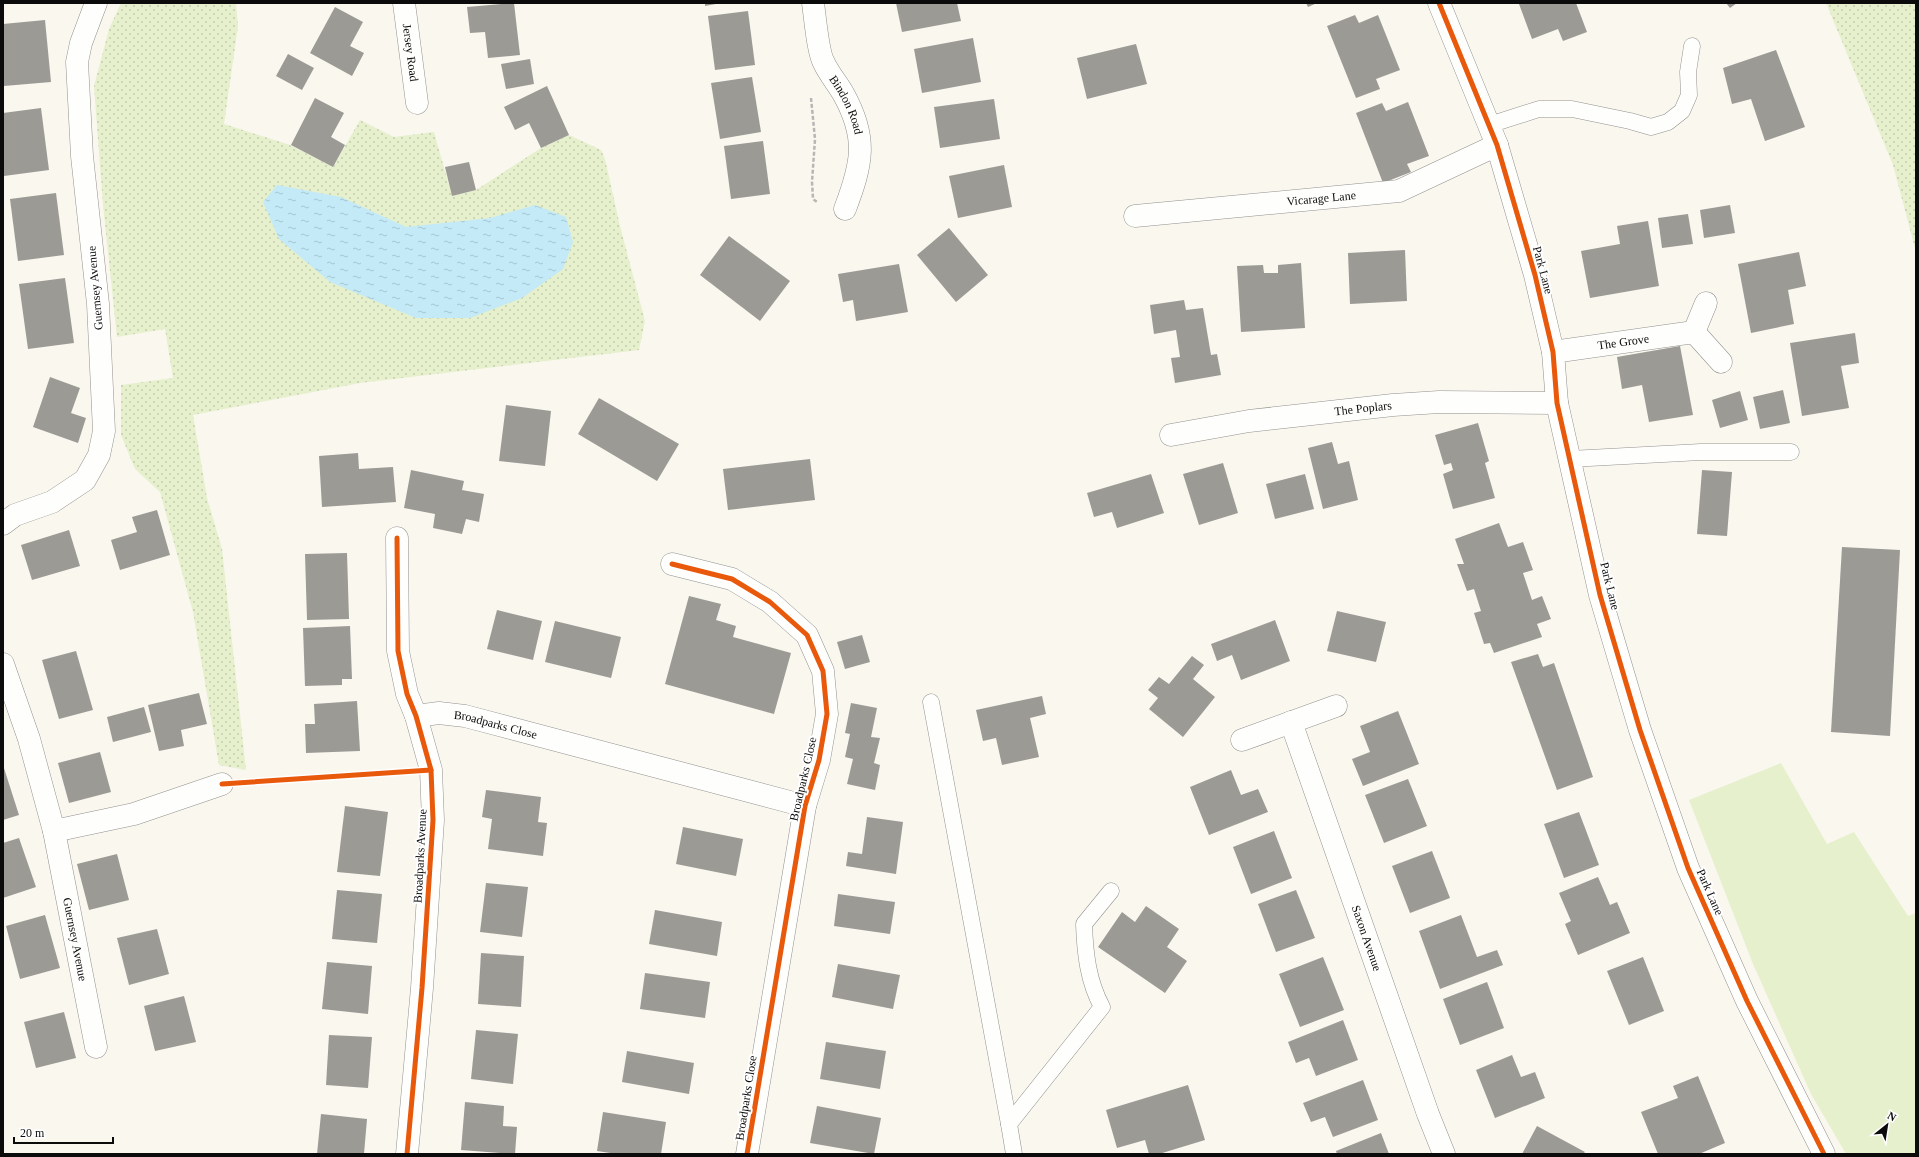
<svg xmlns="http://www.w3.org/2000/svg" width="1919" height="1157" viewBox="0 0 1919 1157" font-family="'Times New Roman',serif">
<defs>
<pattern id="grass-dots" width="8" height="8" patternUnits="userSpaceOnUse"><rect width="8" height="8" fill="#e6f0cd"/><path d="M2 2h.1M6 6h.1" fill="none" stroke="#c4ccaf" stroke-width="1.8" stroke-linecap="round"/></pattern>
<pattern id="water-ripples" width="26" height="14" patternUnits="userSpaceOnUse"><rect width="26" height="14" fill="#c3eaf6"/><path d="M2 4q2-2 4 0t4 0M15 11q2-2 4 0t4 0" fill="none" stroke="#a6c7d2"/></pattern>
</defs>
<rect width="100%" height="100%" fill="#faf7ef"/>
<g fill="url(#grass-dots)">
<path d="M121 3H236L238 26 224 124 290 145 333 167 360 120 394 137 434 132 452 196 476 190 541 148 569 135 601 150 605 159 620 226 645 321 639 350 360 383 193 415 207 498 222 549 246 770 219 765 193 612 160 492 135 469 121 435V385L173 378 165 329 117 337 103 205 94 86 109 29Z"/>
<path d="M1826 3H1916V252L1893 165Z"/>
</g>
<path fill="#e6f0cd" d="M1781 763 1827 844 1854 832 1908 916 1916 913V1154H1846L1811 1094 1753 964 1689 800Z"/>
<path fill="url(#water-ripples)" d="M277 185 341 197 406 227 490 218 535 205 566 217 573 242 563 269 522 298 470 318H416L330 282 279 239 263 202Z"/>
<g fill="#9c9a95">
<path d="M514 3 520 55 488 58 485 32 470 33 467 7Z"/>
<path d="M705 3H716V4L705 6Z"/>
<path d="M896 3H957L961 21 902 32Z"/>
<path d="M1306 3H1317L1308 7Z"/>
<path d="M1522 3H1576L1587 32 1563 41 1558 29 1532 39 1519 4Z"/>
<path d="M1726 3H1737L1730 8Z"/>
<path d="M335 7 363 22 350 46 364 53 352 76 310 53Z"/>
<path d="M748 11 755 65 715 70 708 16Z"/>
<path d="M1355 15 1359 23 1378 15 1400 70 1376 79 1380 89 1356 98 1327 26Z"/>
<path d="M45 20 51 82 4 86 3 24Z"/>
<path d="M973 38 981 82 922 93 914 49Z"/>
<path d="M1136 44 1147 84 1087 99 1077 58Z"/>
<path d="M1776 50 1805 127 1765 141 1751 99 1732 104 1723 68Z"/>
<path d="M288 54 314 68 302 90 276 76Z"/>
<path d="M530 59 534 84 506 89 501 64Z"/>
<path d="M752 77 761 132 720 139 711 83Z"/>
<path d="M547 86 569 135 541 148 529 123 515 130 504 107Z"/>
<path d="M315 98 344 113 331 137 345 145 333 167 291 145Z"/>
<path d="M994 99 1000 139 940 148 934 107Z"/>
<path d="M1408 102 1429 156 1407 164 1411 172 1383 183 1356 113 1382 103 1386 111Z"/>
<path d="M41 108 49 170 4 176 3 113Z"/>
<path d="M763 141 770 194 731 199 724 146Z"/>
<path d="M469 162 476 190 452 196 445 167Z"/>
<path d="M1004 165 1012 207 958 218 949 176Z"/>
<path d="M56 193 64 255 18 261 10 199Z"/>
<path d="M1730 205 1735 233 1704 238 1700 210Z"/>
<path d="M1688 214 1693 244 1662 248 1658 218Z"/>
<path d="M1648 221 1659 286 1590 298 1581 251 1620 244 1617 226Z"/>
<path d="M949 228 988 275 956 302 917 255Z"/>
<path d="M729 236 790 281 760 321 700 275Z"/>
<path d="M1405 250 1407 301 1350 304 1348 253Z"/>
<path d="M1799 252 1806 286 1788 290 1794 324 1751 333 1738 264Z"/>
<path d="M1301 263 1305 328 1241 332 1237 266 1263 265 1264 273H1278V265Z"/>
<path d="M899 264 908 312 856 321 853 300 843 302 838 274Z"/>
<path d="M65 278 74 343 28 349 19 284Z"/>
<path d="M1184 300 1186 310 1203 308 1211 355 1217 354 1221 375 1175 383 1171 358 1180 357 1176 330 1154 334 1150 305Z"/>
<path d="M1855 333 1859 363 1841 366 1849 408 1802 416 1790 343Z"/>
<path d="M1680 346 1693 415 1649 422 1642 385 1622 389 1617 357Z"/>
<path d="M50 377 80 388 71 413 86 418 78 443 33 427Z"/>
<path d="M1783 390 1790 423 1760 429 1753 397Z"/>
<path d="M1740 391 1748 420 1720 428 1712 400Z"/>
<path d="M599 398 679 444 657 481 578 434Z"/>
<path d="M506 405 551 411 545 466 499 461Z"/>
<path d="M1478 423 1489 461 1485 463 1495 498 1453 509 1443 474 1453 470 1451 463 1444 465 1435 435Z"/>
<path d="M1332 442 1338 464 1349 461 1358 500 1323 509 1308 448Z"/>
<path d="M358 453 359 469 393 467 396 502 322 507 319 456Z"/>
<path d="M810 459 815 500 728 510 723 469Z"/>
<path d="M1223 463 1238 513 1199 525 1183 474Z"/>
<path d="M411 470 464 481 462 490 484 494 479 522 466 519 462 534 433 528 435 514 404 508Z"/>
<path d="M1702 470 1732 472 1727 536 1697 534Z"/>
<path d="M1151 474 1164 513 1117 528 1112 512 1094 517 1087 493Z"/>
<path d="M1305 474 1314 509 1275 519 1266 484Z"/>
<path d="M157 510 170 555 120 570 111 540 137 532 132 517Z"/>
<path d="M1499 523 1508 547 1523 542 1533 570 1523 573 1532 600 1542 596 1551 619 1537 624 1542 637 1494 653 1490 643 1484 644 1474 613 1481 611 1474 589 1467 591 1457 564H1464L1455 539Z"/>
<path d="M69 530 80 566 32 580 21 545Z"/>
<path d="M1842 547 1900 550 1890 736 1831 732Z"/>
<path d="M347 553 349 619 307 620 305 554Z"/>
<path d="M689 596 721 604 716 620 736 626 733 637 791 653 774 714 665 684Z"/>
<path d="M497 610 542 621 533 660 487 649Z"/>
<path d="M1337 611 1386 622 1376 662 1327 651Z"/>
<path d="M1275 620 1290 661 1241 680 1232 655 1217 661 1211 644Z"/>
<path d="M555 621 621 637 611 678 545 662Z"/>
<path d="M350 626 352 679H342V685L305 686 303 628Z"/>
<path d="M862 635 870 662 845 669 837 642Z"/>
<path d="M76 651 93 710 59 719 42 660Z"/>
<path d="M1538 654 1543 667 1554 663 1593 777 1557 790 1511 662Z"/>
<path d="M1192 656 1204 665 1193 679 1215 697 1183 737 1149 709 1158 698 1148 690 1159 677 1169 684Z"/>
<path d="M199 693 207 724 181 730 184 746 159 751 148 705Z"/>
<path d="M1042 696 1046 714 1030 718 1039 757 1002 765 996 738 983 741 976 710Z"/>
<path d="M357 701 360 751 306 753 305 724H315L314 704Z"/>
<path d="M851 703 877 708 871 737 880 738 874 763 880 765 875 790 847 784 853 759 845 757 850 734 845 733Z"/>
<path d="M144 707 151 732 113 742 107 717Z"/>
<path d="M1398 711 1419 764 1363 786 1352 759 1370 752 1360 726Z"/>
<path d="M100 752 111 792 69 803 58 763Z"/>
<path d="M3 765 19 815 3 820Z"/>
<path d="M1231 770 1241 795 1258 789 1268 812 1209 835 1190 787Z"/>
<path d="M1408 779 1427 826 1384 843 1365 795Z"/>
<path d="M486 790 541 797 538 822 547 823 543 856 488 849 492 819 482 817Z"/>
<path d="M345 806 388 812 380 876 337 872Z"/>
<path d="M1579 812 1599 865 1564 878 1544 824Z"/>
<path d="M867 817 903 822 896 874 846 866 848 852 862 854Z"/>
<path d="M683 827 743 839 736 876 676 864Z"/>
<path d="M1274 831 1292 878 1251 894 1233 847Z"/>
<path d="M19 838 36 887 3 898V843Z"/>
<path d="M1432 851 1450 898 1410 913 1392 866Z"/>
<path d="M117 854 129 900 89 910 77 864Z"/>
<path d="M1598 877 1610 905 1617 902 1630 933 1578 955 1565 924 1571 921 1559 893Z"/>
<path d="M486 883 528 887 522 937 480 932Z"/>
<path d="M337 890 382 894 377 943 332 939Z"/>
<path d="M1296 890 1315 938 1276 952 1258 904Z"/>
<path d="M838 894 895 902 890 934 834 926Z"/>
<path d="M1146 906 1179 929 1167 947 1187 961 1165 993 1098 947 1122 912 1135 922Z"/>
<path d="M655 910 722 922 717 956 649 944Z"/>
<path d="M45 915 60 968 20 979 6 926Z"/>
<path d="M1461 915 1477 957 1497 950 1503 965 1440 989 1419 931Z"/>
<path d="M157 929 169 974 129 985 117 938Z"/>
<path d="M481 953 524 956 521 1007 478 1004Z"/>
<path d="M1323 957 1344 1010 1300 1027 1279 974Z"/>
<path d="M1643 957 1664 1011 1629 1025 1607 971Z"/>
<path d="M327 962 372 966 368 1014 322 1009Z"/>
<path d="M838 964 900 975 893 1009 832 997Z"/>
<path d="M645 973 710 982 705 1018 640 1009Z"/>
<path d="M1487 982 1504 1028 1460 1045 1443 999Z"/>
<path d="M184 996 196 1042 155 1051 144 1006Z"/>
<path d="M64 1012 76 1058 36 1068 24 1022Z"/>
<path d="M1343 1020 1358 1060 1316 1076 1309 1058 1296 1063 1288 1042Z"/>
<path d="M476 1030 518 1034 513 1084 471 1079Z"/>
<path d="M329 1035 372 1037 368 1088 326 1085Z"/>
<path d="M826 1042 886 1051 880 1089 820 1079Z"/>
<path d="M627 1051 694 1063 689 1094 622 1082Z"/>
<path d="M1512 1055 1521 1077 1535 1072 1545 1098 1495 1118 1476 1070Z"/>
<path d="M1698 1076 1725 1143 1699 1154H1658L1641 1112 1678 1098 1673 1086Z"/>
<path d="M1363 1080 1378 1120 1333 1137 1325 1117 1311 1122 1303 1103Z"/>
<path d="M1188 1085 1205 1140 1159 1154H1149L1145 1140 1117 1148 1106 1110Z"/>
<path d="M465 1102 504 1106 503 1126 517 1127 515 1154 461 1150Z"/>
<path d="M817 1106 881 1118 874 1154 810 1143Z"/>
<path d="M603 1112 666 1122 661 1154H617L597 1151Z"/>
<path d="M321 1114 367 1119 364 1154H317Z"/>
<path d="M1537 1126 1585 1152 1583 1154H1522Z"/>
<path d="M1381 1133 1389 1154H1337L1336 1151Z"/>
</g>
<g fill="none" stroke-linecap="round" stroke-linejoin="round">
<defs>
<g id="service">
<path d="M1489 125 1539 109H1572L1630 121 1651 127 1668 122 1682 111 1689 95 1688 72 1692 46"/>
<path d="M1570 459 1701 452H1791"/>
<path d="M931 702 1009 1124"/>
<path d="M1014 1154 1009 1124 1102 1007C1088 981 1085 953 1084 924L1111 891"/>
</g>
<g id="minor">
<path id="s1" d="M404 3 417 103"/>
<path id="s2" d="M813 3C815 17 818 53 824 63 829 74 838 84 844 95 868 139 862 164 845 209"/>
<path d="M1439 3 1497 145 1535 275 1553 352 1557 403 1600 595 1640 730 1688 868 1747 1001 1824 1154"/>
<path id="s3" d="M1135 216 1399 191 1497 145"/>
<path d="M1694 332 1706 303"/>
<path id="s4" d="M1553 352 1694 332 1721 362"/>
<path id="s5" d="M1171 435 1249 421 1393 405 1439 402 1557 403"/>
<path d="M3 524 15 515 52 502 85 480 99 455 104 431 98 304 82 156 77 62 81 43 96 3"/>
<path d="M397 538 398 651 407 694 416 716 431 770 433 820 422 988 407 1154"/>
<path d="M672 564 732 579 770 602 807 635 823 671 827 714 819 760 805 806 747 1154"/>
<path id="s6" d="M3 664 29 739 54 831 96 1047"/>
<path id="s7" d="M416 716 439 713 465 716 805 806"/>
<path id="s8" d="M1291 722 1428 1114 1444 1154"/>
<path d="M1242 740 1336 706"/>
<path d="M54 831 134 814 222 784"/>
</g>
</defs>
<use href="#service" stroke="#93918e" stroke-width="17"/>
<use href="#minor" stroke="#93918e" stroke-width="23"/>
<g stroke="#b7b6b5" stroke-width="2.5" stroke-dasharray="4 2" stroke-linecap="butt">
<path d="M811 98 815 139 812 182 813 199 817 202"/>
<path d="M250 782 403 772"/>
</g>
<use href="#service" stroke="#fefefd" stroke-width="16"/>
<use href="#minor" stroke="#fefefd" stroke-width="22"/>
<defs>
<g id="cycleway">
<path d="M1439 3 1497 145 1535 275 1553 352 1557 403 1600 595 1640 730 1688 868 1747 1001 1824 1154"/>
<path d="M397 538 398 651 407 694 416 716 431 770 433 820 422 988 407 1154"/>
<path d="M672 564 732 579 770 602 807 635 823 671 827 714 819 760 805 806 747 1154"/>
<path d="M222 784 431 770"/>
</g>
</defs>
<use href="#cycleway" stroke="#fff" stroke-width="8"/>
<use href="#cycleway" stroke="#e8590c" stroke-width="5"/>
</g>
<g text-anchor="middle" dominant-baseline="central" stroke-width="4" stroke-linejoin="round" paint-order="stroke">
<g font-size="12" fill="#0b0b0b" stroke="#fff">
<text stroke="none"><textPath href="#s1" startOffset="50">Jersey Road</textPath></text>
<text stroke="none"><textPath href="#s2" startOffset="109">Bindon Road</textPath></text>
<text stroke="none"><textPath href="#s3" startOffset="187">Vicarage Lane</textPath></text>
<text transform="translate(1543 270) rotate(75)">Park Lane</text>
<text transform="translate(95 288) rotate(-95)">Guernsey Avenue</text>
<text stroke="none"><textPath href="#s4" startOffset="71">The Grove</textPath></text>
<text stroke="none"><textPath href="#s5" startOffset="194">The Poplars</textPath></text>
<text transform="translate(1610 586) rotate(76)">Park Lane</text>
<text stroke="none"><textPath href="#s7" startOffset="81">Broadparks Close</textPath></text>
<text transform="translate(803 779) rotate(-77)">Broadparks Close</text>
<text transform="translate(420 856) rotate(-87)">Broadparks Avenue</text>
<text transform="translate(1710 892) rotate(66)">Park Lane</text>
<text stroke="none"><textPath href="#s8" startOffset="229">Saxon Avenue</textPath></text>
<text stroke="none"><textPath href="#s6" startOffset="285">Guernsey Avenue</textPath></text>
<text transform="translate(746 1098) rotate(-81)">Broadparks Close</text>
</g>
</g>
<rect width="1919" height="1157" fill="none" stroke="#0b0b0b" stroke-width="8"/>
<g transform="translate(1887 1125) rotate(30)" stroke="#ffffff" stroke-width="3" paint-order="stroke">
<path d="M0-3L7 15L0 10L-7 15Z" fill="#0b0b0b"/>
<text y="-6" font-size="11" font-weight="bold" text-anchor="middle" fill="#0b0b0b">N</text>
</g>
<path d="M14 1137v6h99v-6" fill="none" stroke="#0b0b0b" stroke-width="2"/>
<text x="20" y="1137" font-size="12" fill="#0b0b0b" stroke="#ffffff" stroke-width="3" paint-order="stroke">20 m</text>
</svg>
